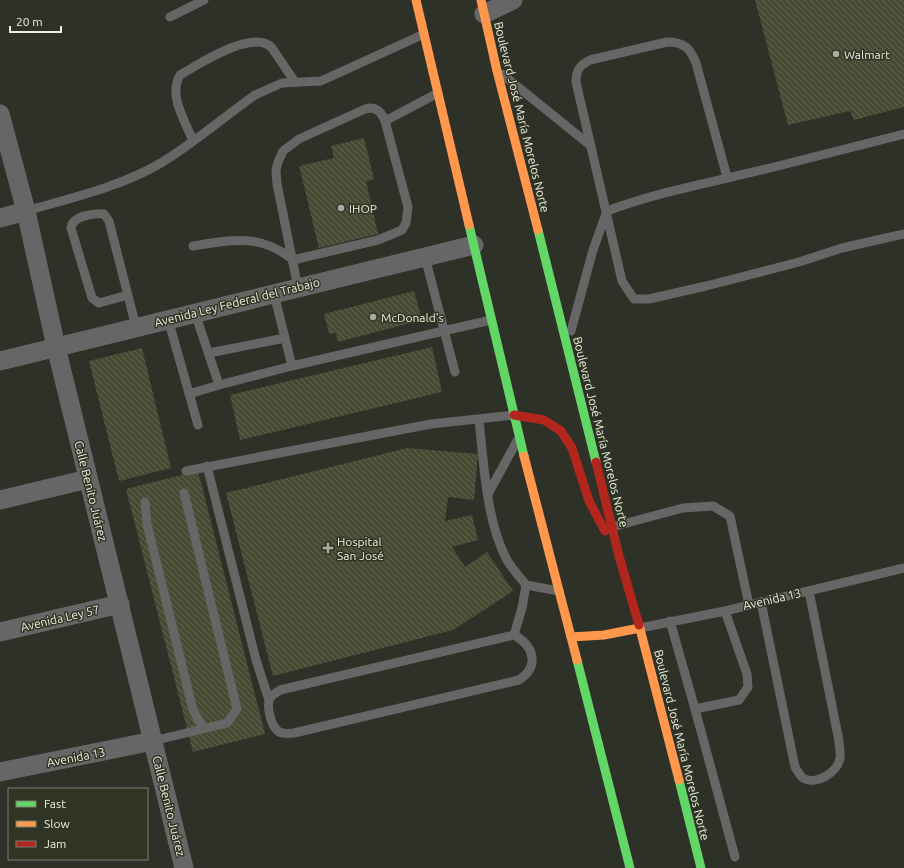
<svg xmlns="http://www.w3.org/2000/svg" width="904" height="868" viewBox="0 0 904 868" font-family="Ubuntu,sans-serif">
<defs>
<pattern id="building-back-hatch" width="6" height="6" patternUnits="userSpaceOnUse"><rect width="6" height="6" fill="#464b34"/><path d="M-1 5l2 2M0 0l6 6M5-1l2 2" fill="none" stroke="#616551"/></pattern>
</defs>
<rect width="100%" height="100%" fill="#2e3127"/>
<g fill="url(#building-back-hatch)">
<path d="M755 0H904V107L854 120 850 111 788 125Z"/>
<path d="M364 138 374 179 366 181 378 234 319 248 299 166 334 158 331 146Z"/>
<path d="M414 291 422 320 338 342 336 333 329 334 324 314Z"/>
<path d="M432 347 442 392 240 440 230 395Z"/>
<path d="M142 348 171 468 119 481 89 361Z"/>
<path d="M407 448 478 454 474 500 448 497 445 521 472 515 478 540 452 547 465 567 487 552 513 591 453 630 273 676 226 493Z"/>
<path d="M198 471 265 734 193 752 126 489Z"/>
</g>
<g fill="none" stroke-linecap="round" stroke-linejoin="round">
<g stroke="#676566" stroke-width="9">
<path d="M170 17 204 0"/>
<path d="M502 74 591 146"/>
<path d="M385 121 438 93"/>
<path d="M193 141C185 120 168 96 180 75 199 64 254 28 272 48L295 82"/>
<path d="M727 177 696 63C690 48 684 42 667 42L590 60C580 65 576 70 576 82L622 281 634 299H649L706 286 799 262 842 248 904 234"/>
<path d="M26 211C71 198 120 187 161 163 194 143 224 117 255 95L282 83 321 81 424 34"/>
<path d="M193 246C231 240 261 233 293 260"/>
<path d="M425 257 455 372"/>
<path d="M293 260 378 240 402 230 406 223 408 207 385 121C381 111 375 106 365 109L299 139 283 151 278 162 276 170 277 184 298 288"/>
<path d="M274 294 292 366"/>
<path d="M128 295 99 303 92 298 71 228C72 216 94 213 104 214L109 221 136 327"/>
<path d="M195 313 219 385 292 366 491 320"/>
<path d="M168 319 198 425"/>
<path d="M571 331 593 250 607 211C661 191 718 181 774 167 818 156 861 145 904 134"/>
<path d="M209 353 285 338"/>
<path d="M189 394 219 385"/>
<path d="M479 420C484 464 486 521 507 560 512 569 520 577 526 585L559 591"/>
<path d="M207 466 256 660 269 700"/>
<path d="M186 471 431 424 514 415"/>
<path d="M488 494 517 441"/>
<path d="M145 502 147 524 193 710 203 728"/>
<path d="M612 527 683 508 713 506 730 516 749 605"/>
<path d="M761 602 795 767C797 770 800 776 803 778 816 786 838 772 840 758 841 753 839 746 839 741L809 591"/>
<path d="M670 621 695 709 739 700 748 687 747 674 725 611"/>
<path d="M640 628 725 611 904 568"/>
<path d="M514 635C534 646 540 666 519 680L294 733C289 733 282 735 278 731 271 726 266 706 270 698 273 694 276 693 280 690Z"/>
<path d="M514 635 522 608 526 585"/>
<path d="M695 709 735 857"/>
<path d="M153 741 227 723 237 709 184 493"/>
</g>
<g stroke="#676566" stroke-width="19">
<path d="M484 14 513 0"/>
<path d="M0 114 26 211 56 347 184 868"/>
<path d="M0 218 26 211"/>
<path d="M0 361 474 245"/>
<path d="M0 500 88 479"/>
<path d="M0 632 120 604"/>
<path d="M0 772 153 741"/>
</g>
<g stroke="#63d668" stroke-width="9">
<path d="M469 225 524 456"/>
<path d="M538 230 596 462"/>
<path d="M577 660 630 868"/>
<path d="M679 780 701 868"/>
</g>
<g stroke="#ff974d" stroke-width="9">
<path d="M416 0 469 225"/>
<path d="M481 0 497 71 538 230"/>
<path d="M524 456 577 660"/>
<path d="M639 625 679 780"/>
<path d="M571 637 604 635 640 628"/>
</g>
<g stroke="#b3261e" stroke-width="9">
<path d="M514 415 544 420 561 431 572 448 589 501 605 531"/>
<path d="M596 462 619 556 639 625"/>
</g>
</g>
<g fill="#a9aca1" stroke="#303523" stroke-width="1.5">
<circle cx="836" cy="54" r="4"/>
<circle cx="341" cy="208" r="4"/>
<circle cx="373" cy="317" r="4"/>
<path d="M326 542h4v4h4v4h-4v4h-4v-4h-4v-4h4z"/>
</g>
<g text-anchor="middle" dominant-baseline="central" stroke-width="3" stroke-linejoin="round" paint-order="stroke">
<g font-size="12" fill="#ebefe3" stroke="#303523" text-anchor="start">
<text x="844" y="54">Walmart</text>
<text x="349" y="208">IHOP</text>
<text x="381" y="317">McDonald's</text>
<text x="337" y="541">Hospital<tspan x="337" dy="14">San José</tspan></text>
</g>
<g font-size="12" fill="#ebefe3" stroke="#303523">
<text transform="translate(522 117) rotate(76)">Boulevard José María Morelos Norte</text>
<text transform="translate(237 302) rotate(-14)">Avenida Ley Federal del Trabajo</text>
<text transform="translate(601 432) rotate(76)">Boulevard José María Morelos Norte</text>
<text transform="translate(91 491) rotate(76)">Calle Benito Juárez</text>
<text transform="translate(772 599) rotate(-13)">Avenida 13</text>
<text transform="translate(60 618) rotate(-13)">Avenida Ley 57</text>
<text transform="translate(682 745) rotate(76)">Boulevard José María Morelos Norte</text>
<text transform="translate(76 757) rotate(-11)">Avenida 13</text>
<text transform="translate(169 806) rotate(76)">Calle Benito Juárez</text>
</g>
</g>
<rect x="8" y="788" width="140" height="72" fill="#303523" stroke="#7b7f70"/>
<rect x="16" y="801" width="20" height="6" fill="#63d668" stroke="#7b7f70"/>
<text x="44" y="808" font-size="12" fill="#ebefe3">Fast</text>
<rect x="16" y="821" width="20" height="6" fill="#ff974d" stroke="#7b7f70"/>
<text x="44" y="828" font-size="12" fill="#ebefe3">Slow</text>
<rect x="16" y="841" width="20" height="6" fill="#b3261e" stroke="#7b7f70"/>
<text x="44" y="848" font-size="12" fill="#ebefe3">Jam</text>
<path d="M10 26v6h51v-6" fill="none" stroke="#ebefe3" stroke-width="2"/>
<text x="16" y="26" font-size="12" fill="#ebefe3" stroke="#303523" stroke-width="3" paint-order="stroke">20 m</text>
</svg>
